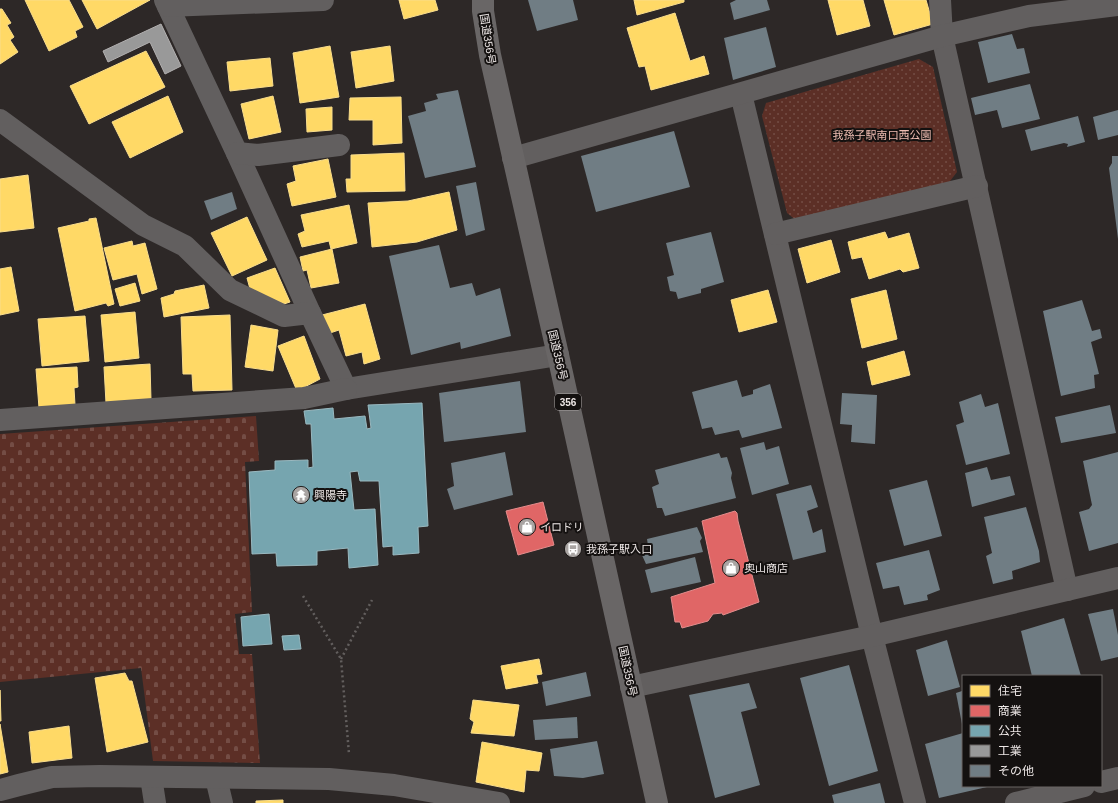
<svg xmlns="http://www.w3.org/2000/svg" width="1118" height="803" viewBox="0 0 1118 803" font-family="Helvetica,'Noto Sans JP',sans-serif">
<defs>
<pattern id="grass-dots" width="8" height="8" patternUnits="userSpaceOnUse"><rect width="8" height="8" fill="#5c2f26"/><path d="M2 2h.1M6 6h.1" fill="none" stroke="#744d45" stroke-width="1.8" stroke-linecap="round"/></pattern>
<pattern id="cemetery-stones" width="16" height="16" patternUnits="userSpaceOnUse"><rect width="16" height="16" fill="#5c2f26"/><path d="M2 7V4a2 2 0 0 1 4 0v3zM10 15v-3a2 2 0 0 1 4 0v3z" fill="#744d45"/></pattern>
</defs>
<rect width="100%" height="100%" fill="#2d2827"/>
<path fill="url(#grass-dots)" d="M919 59 933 67 957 172 947 185 797 221 787 213 762 116 766 103Z"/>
<path fill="url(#cemetery-stones)" d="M256 416 259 461 245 462 252 612 235 614 239 654H252L260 763 153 761 141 668 0 682V434Z"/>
<g fill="#ffd966" stroke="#f9dd8c">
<path d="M25 0H69L83 27 75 31 77 37 49 51Z"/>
<path d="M82 0H150L97 29Z"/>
<path d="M399 0H435L438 10 404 19Z"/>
<path d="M634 0H684V2L637 15Z"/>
<path d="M828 0H863L870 26 837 35Z"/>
<path d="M884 0H926L933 24 894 35Z"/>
<path d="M0 9H2L11 23 7 25 14 37 10 40 18 52 0 64Z"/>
<path d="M675 13 690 61 704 56 709 74 651 90 645 66 639 67 627 28Z"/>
<path d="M330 46 339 97 300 103 293 53Z"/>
<path d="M390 46 394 81 356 88 351 52Z"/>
<path d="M146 51 165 87 89 124 70 86Z"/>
<path d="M270 58 273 86 230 91 227 62Z"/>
<path d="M168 96 183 132 130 158 112 122Z"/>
<path d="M273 96 281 132 249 139 241 104Z"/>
<path d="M401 97 402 143 373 145V120H349L350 98Z"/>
<path d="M332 107V130L307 132 306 109Z"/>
<path d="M404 153 405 191 347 192 346 179H351V155Z"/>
<path d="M328 159 336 197 292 206 287 184 296 181 293 166Z"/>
<path d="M28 175 34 228 0 232V179Z"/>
<path d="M449 192 457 230 417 242 372 247 368 203 408 201Z"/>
<path d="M349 205 357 243 331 249 329 241 302 247 298 234 305 231 301 215Z"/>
<path d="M247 217 267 260 232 276 211 233Z"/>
<path d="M96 218 114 304 108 306 106 303 75 311 58 228 89 221V219Z"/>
<path d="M885 232 888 239 909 233 919 268 903 272 900 269 869 279 862 257 852 259 848 242Z"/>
<path d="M831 240 840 272 807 283 798 249Z"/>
<path d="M132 241 133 246 145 243 157 289 142 294 137 274 113 280 104 248Z"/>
<path d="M332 249 339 283 311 288 307 270 303 271 300 257Z"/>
<path d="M11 267 19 311 0 315V269Z"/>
<path d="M275 268 290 302 284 304 250 289 247 278Z"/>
<path d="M135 283 140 301 120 306 115 289Z"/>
<path d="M204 285 209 308 164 317 161 298 174 294 175 291Z"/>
<path d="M768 290 777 322 739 332 731 300Z"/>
<path d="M886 290 897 339 862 348 851 299Z"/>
<path d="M365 304 380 359 364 364 362 352 346 356 339 330 330 333 322 315Z"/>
<path d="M135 312 139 358 105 362 101 315Z"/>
<path d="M230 315 232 390 193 391 192 374H183L181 317Z"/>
<path d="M85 316 89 361 42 366 38 319Z"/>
<path d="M251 325 278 330 273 371 245 367Z"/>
<path d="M304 336 320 379 297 391 278 346Z"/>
<path d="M904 351 910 375 872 385 867 362Z"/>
<path d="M150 364 151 400 106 403 104 367Z"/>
<path d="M77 367 78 387 74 388 75 405 39 408 36 369Z"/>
<path d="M539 659 542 674 536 675 538 683 506 689 501 666Z"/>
<path d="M125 673 129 681H132L148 742 107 752 95 678Z"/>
<path d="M0 690 1 721H0Z"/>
<path d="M473 700 519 705 514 736 471 733 474 722 470 719Z"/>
<path d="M0 724 8 772 0 774Z"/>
<path d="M69 726 72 758 32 763 29 732Z"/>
<path d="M482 742 542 753 539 771 526 770 524 792 476 782Z"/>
<path d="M283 800V803H256V801Z"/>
</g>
<g fill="#e06666" stroke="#e48c8c">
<path d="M543 502 554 545 518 555 506 511Z"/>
<path d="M735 511 737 513 738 521 759 602 723 615 722 613 713 614 708 621 682 628 680 622H675L671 597 715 583 702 521Z"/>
</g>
<g fill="#76a5af" stroke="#99b8bf">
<path d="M422 403 428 526 418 527 419 553 393 555V546L383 547 379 481H360L358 471 350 472 354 510 375 509 378 565 349 568 348 548 317 551V565L277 566 276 553 252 554 249 472 275 470V461L308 460V468L313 467 311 424H306L304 411 333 408 334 419 365 416 367 429 371 428 368 405Z"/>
<path d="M269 614 272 644 243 646 241 617Z"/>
<path d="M299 635 301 649 284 650 282 636Z"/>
</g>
<path fill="#999" stroke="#b2b0b0" d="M161 24 181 66 165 74 150 42 108 62 103 51Z"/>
<g fill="#707d84">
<path d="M528 0H573L578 20 537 31Z"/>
<path d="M736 0H767L770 10 734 20 730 3Z"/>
<path d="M766 27 776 67 733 80 724 38Z"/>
<path d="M1012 34 1017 49 1024 48 1030 73 988 83 978 42Z"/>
<path d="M1030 84 1040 119 1002 128 997 110 975 115 971 98Z"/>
<path d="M458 90 476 167 425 178 408 116 426 111 424 103 438 99 436 94Z"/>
<path d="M1118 110V135L1098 140 1093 117Z"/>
<path d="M1078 116 1085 142 1067 147 1068 144 1064 143 1031 151 1025 130Z"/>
<path d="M674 131 690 187 596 212 581 156Z"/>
<path d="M1112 156H1118V239L1109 168 1112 163Z"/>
<path d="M476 182 485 230 466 236 456 186Z"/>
<path d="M232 192 237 209 211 220 204 201Z"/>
<path d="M711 232 724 282 701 289V293L678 299 676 292 670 291 667 277 674 275 666 243Z"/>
<path d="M439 245 450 288 472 283 476 296 500 288 511 336 461 349 460 342 411 355 389 256Z"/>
<path d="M1082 300 1092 331 1100 329 1102 338 1091 342 1099 374 1094 375 1095 388 1061 396 1043 311Z"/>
<path d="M737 380 742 397 753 394V390L770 384 782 428 742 438 739 430 715 435 712 427 702 429 692 392Z"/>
<path d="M520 381 526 432 444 442 439 393Z"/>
<path d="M842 393 877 395 875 444 851 442 852 425 840 424Z"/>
<path d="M981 394 985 407 998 403 1010 454 966 465 956 425 964 422 959 402Z"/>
<path d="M1110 405 1116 433 1061 443 1055 417Z"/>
<path d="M764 442 766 450 779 446 789 484 752 495 740 448Z"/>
<path d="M505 452 513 495 454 510 447 489 454 486 451 463Z"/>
<path d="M1118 452V543L1089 551 1079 512 1089 509 1092 505 1083 461Z"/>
<path d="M719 453 721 458 727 457 732 473 731 478 736 498 665 516 662 508H657L652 487 659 484 655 470Z"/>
<path d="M987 467 991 480 1010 476 1015 495 972 507 965 473Z"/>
<path d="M927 480 942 536 904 546 889 490Z"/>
<path d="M811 485 818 507 807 511 813 533 822 529 826 552 793 560 776 494Z"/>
<path d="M1026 507 1039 551 1040 562 1012 571 1013 579 993 584 986 556 992 553 984 517Z"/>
<path d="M697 527 702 538 700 541 703 552 646 564 641 553 649 552 647 539Z"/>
<path d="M929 550 940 590 927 595 928 600 904 605 899 586 883 589 876 563Z"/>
<path d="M695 557 701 582 651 593 645 570Z"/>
<path d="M1113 609 1118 635V657L1101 661 1088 614Z"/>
<path d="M1064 618 1081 676H1032L1021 631Z"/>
<path d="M947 640 960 687 928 696 916 650Z"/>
<path d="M849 665 878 771 829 786 800 678Z"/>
<path d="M586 672 591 696 546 706 542 682Z"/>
<path d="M749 683 757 708 741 712 760 785 715 798 689 695Z"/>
<path d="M962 691 963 724H962L956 693Z"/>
<path d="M577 717 578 738 535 740 533 720Z"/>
<path d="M963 733V786L987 787 939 798 925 744Z"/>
<path d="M597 741 604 774 583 778 554 776 550 749Z"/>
<path d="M880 783 885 803H834L832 795Z"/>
</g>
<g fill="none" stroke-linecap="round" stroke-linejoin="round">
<g stroke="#635f5e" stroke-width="2.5" stroke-dasharray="2 3" stroke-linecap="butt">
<path d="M303 596 341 659 349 754"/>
<path d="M341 659 372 600"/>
</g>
<g stroke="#625f5f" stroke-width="22">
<path d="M165 0 237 153 310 313"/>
<path d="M940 0 942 36 1067 590"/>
<path d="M168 6 323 0"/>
<path d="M741 94 872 636 915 803"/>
<path d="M0 120 143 225 185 246 230 290 284 316 310 313 346 389 558 355"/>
<path d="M237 153 258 155 339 145"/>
<path d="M513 158 942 36 1029 16 1118 5"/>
<path d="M775 234 977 186"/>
<path d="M0 420 304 398 346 389"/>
<path d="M631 687 872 636 1118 578"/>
<path d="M151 777 155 803"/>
<path d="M216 778 222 803"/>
<path d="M1101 782 1118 778"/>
<path d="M0 790 19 785 52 777 100 776 329 779 394 785 499 803"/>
<path d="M1016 803 1084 786"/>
</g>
<path stroke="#696666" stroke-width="22" d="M483 0V11L490 55 558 355 657 803"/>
</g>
<defs>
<symbol id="temple-disc" viewBox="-11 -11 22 22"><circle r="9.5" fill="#a9a4a2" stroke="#141110"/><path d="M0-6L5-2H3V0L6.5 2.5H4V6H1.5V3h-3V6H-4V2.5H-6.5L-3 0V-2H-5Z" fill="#fff"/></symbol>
<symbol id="shop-disc" viewBox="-11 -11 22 22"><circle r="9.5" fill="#a9a4a2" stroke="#141110"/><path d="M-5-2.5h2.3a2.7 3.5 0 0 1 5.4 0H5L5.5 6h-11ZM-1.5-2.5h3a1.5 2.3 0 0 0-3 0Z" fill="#fff"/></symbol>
<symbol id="bus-disc" viewBox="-11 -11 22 22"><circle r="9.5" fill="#a9a4a2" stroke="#141110"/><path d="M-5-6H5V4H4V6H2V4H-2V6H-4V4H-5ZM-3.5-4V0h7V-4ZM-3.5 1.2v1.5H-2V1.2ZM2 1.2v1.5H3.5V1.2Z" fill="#fff"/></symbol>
</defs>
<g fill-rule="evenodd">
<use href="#temple-disc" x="291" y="485" width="20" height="20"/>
<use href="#shop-disc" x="517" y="517" width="20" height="20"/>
<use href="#bus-disc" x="563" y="539" width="20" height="20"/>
<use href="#shop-disc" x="721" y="558" width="20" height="20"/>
</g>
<g text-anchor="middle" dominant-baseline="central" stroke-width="4" stroke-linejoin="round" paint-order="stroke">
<rect fill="#141110" stroke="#aba6a5" stroke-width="1" x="555" y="394" width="26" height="16" rx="3"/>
<g font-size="10" font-weight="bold" fill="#ece6e5">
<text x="568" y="402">356</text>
</g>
<g font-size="11" fill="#ece6e5" stroke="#141110">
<text transform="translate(488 39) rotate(81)">国道356号</text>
<text transform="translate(558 355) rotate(77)">国道356号</text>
<text transform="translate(628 671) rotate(78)">国道356号</text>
</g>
<g font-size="11" fill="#eebcb1" stroke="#141110">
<text x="882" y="135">我孫子駅南口西公園</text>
</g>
<g font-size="11" fill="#ece6e5" stroke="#141110" text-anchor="start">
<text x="314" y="495">興陽寺</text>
<text x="540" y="527">イロドリ</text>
<text x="586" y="549">我孫子駅入口</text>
<text x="744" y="568">奥山商店</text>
</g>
</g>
<rect x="962" y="675" width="140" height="112" fill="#141110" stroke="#6a6665"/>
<rect x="970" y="685" width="20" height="12" fill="#ffd966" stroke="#6a6665"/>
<text x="998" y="695" font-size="12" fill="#ece6e5">住宅</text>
<rect x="970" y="705" width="20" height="12" fill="#e06666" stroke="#6a6665"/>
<text x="998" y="715" font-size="12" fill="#ece6e5">商業</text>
<rect x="970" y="725" width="20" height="12" fill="#76a5af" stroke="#6a6665"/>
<text x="998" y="735" font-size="12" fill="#ece6e5">公共</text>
<rect x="970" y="745" width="20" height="12" fill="#999999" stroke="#6a6665"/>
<text x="998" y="755" font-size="12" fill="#ece6e5">工業</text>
<rect x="970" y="765" width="20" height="12" fill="#707d84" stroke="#6a6665"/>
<text x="998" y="775" font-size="12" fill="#ece6e5">その他</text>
</svg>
